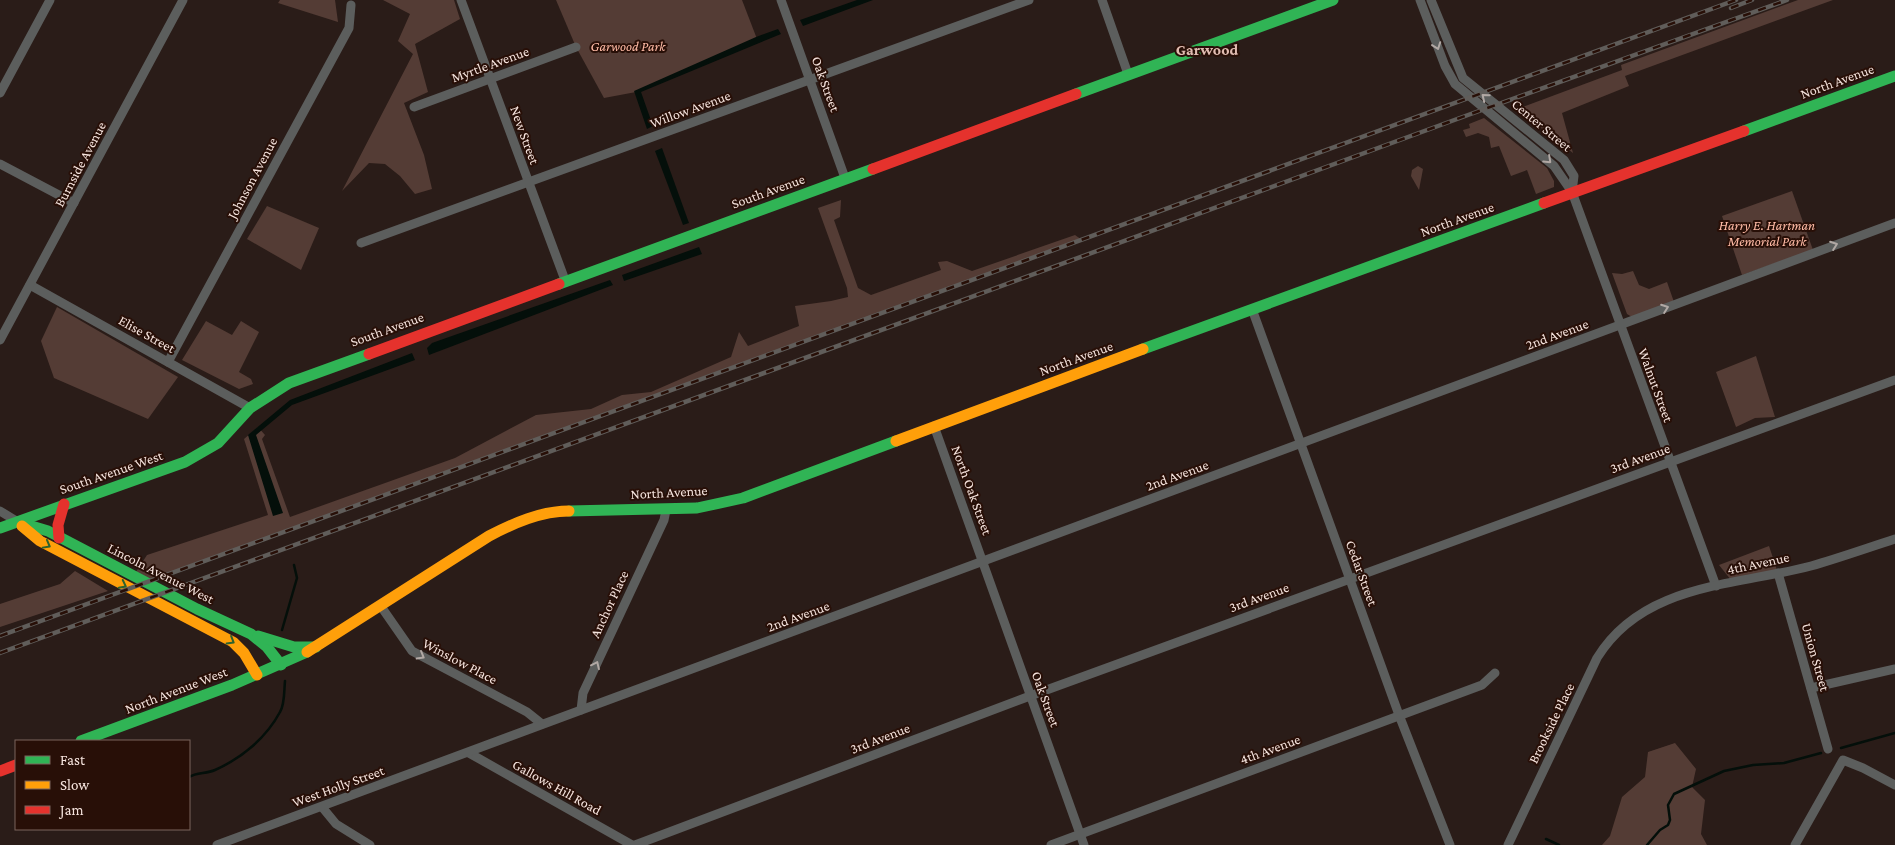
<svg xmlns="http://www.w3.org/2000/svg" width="1895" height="845" viewBox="0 0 1895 845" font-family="'Crimson Pro',serif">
<rect width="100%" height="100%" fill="#2a1c18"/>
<g fill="#543c35">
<path d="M280 0H335L338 22 278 3Z"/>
<path d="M383 0H454L460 19 415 44 428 92 404 103 424 155 432 189 415 194 400 176 385 164 369 163 342 191 413 54 398 41 410 14Z"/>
<path d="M556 0H742L757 39 636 92 604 98 576 47Z"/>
<path d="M1798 0H1833L1625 76 1629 86 1562 113 1573 153 1517 109 1622 70 1621 65Z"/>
<path d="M1484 118 1547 168 1554 181V187L1536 194 1527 170 1511 176 1499 146 1491 148 1489 137 1478 133 1466 137 1463 130 1470 128 1469 124Z"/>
<path d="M1418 166 1423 169 1419 190 1411 176 1412 170Z"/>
<path d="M1792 191 1813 250 1742 275 1722 216Z"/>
<path d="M841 200 840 217 834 220 858 288 871 295 941 270 938 262 947 261 972 271 1075 235 1082 240 145 584 134 575 147 555 268 515 244 439 258 427 265 435 262 439 290 517 455 458 536 415 591 409 622 395 651 392 731 357 739 332 748 346 799 326 795 306 831 301 848 297 847 288 818 208Z"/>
<path d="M267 206 319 228 301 270 247 239Z"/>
<path d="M1633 271 1639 285 1649 289 1667 282 1674 302 1632 317 1627 314 1612 273 1622 274Z"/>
<path d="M57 307 178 377 148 419 54 378 41 341Z"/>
<path d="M206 321 232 335 241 321 259 332 239 372 251 379 253 384 239 389 182 360Z"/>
<path d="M1756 356 1775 417 1755 418 1736 427 1716 372Z"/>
<path d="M1769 546 1778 573 1731 580 1719 565Z"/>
<path d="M75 571 108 591 0 627V604L60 584Z"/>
<path d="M1675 743 1696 769 1692 787 1705 800 1701 834 1707 845H1602L1610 836 1622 797 1645 777 1648 752Z"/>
</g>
<g fill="#040f0a">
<path d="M857 0H873L803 26 800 20Z"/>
<path d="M778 29 781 34 641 92 653 126 647 129 634 91 756 37Z"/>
<path d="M662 148 689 223 683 225 655 151Z"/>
<path d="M699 247 702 254 624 281 622 275Z"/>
<path d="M610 280 613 285 429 355 427 348 432 343Z"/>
<path d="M412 353 415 360 292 405 256 435 283 513 273 516 248 435 290 400Z"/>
</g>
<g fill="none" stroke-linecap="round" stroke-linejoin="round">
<g stroke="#040f0a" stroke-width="2.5">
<path d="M282 630 297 578 294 565"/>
<path d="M1841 748 1895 733"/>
<path d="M189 777C197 772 206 774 215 770 242 758 266 738 280 712 285 704 284 690 285 681"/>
<path d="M1546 839 1559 845"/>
<path d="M1647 845 1660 830 1668 825 1670 820 1668 805 1674 794 1724 771 1753 765 1784 763 1821 753"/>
</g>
<g stroke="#5c5e5d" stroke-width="9">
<path d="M461 0 565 280"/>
<path d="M781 0 845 178"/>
<path d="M1102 0 1128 74"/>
<path d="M1420 0 1445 66 1455 84 1554 166 1572 192 1716 586"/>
<path d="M1431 0 1463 78 1564 160 1574 176 1572 192"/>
<path d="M0 93 50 0"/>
<path d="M414 107 576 47"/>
<path d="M0 164 74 203"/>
<path d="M361 243 1029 0"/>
<path d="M30 285 250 408"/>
<path d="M1252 309 1399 715 1450 845"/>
<path d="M0 340 183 0"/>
<path d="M168 362 349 28 351 5"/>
<path d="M934 426 1084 845"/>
<path d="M0 511 18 522"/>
<path d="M1778 573 1828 749"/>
<path d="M380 605 412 651 527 712 542 724"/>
<path d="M1811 688 1895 669"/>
<path d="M581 710 583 693 664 520 666 510"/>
<path d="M469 753 632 845"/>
<path d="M322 807 336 824 370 845"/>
<path d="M217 845 1895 223"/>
<path d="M635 845 1030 696 1895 380"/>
<path d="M1051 845 1482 685 1495 673"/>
<path d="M1508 845 1597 658C1643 583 1735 586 1811 566 1839 558 1867 548 1895 539"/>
<path d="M1795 845 1843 760 1863 768 1895 785"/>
</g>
<g stroke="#30b455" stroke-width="11">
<path d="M1076 94 1333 0"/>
<path d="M1744 131 1895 76"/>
<path d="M559 284 873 169"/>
<path d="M1143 349 1544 203"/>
<path d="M569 511 697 508 743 498 896 441"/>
<path d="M18 522 48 531 197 609 251 634 267 647 281 665"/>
<path d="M0 528 185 462 218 443 250 408 289 383 369 354"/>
<path d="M258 636 294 647H316"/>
<path d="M81 741 232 685 307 652"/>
</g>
<g stroke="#ff9f0a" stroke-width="11">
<path d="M896 441 1143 349"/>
<path d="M22 526 40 541 233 642 244 653 257 675"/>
<path d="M307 652 489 536C514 523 541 511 569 511"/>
</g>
<g stroke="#e5322d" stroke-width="11">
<path d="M873 169 1076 94"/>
<path d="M1544 203 1744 131"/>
<path d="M369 354 559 284"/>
<path d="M59 538 58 525 64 504"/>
<path d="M0 771 16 765"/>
</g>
<defs>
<g id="rail">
<path d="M1731 8 1752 0"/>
<path d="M0 636 1736 0"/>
<path d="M0 653 1468 115 1787 0"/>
</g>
</defs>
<use href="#rail" stroke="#605d5a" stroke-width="4.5"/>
<use href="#rail" stroke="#280f07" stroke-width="2.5" stroke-dasharray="8" stroke-linecap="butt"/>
</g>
<defs><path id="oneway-chevron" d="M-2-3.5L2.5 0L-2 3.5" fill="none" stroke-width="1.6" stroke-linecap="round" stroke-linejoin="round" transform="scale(1.25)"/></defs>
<g stroke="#b1a8a4">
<use href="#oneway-chevron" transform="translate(1437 46) rotate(70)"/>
<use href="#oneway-chevron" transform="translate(1485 97) rotate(-141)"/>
<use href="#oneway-chevron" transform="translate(1548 160) rotate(43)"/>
<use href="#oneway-chevron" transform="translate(1834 245) rotate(-20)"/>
<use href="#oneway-chevron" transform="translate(1665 308) rotate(-20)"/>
<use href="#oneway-chevron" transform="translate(421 656) rotate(30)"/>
<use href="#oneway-chevron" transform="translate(596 665) rotate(-65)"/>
</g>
<g stroke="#2c622e">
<use href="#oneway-chevron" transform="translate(47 545) rotate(29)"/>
<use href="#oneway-chevron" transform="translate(123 585) rotate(27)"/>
<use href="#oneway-chevron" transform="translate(231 641) rotate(31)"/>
</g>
<g text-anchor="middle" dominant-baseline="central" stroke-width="4" stroke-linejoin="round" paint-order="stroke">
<g font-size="14" font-style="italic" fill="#ffbba6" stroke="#280f07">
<text x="628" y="46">Garwood Park</text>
<text x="1767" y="225">Harry E. Hartman<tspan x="1767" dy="16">Memorial Park</tspan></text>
</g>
<g font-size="14" fill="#f6e4de" stroke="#280f07">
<text transform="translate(490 64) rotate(-20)">Myrtle Avenue</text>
<text transform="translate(1837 81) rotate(-20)">North Avenue</text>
<text transform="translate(826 84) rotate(70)">Oak Street</text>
<text transform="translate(690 109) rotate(-20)">Willow Avenue</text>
<text transform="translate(1542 125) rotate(40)">Center Street</text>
<text transform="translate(525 135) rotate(70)">New Street</text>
<text transform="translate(80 164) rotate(-62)">Burnside Avenue</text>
<text transform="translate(252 178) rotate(-62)">Johnson Avenue</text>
<text transform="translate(768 191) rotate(-20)">South Avenue</text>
<text transform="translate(1457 219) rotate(-20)">North Avenue</text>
<text transform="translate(387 329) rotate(-20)">South Avenue</text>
<text transform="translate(147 334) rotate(29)">Elise Street</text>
<text transform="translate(1557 334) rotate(-20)">2nd Avenue</text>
<text transform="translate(1076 358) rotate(-20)">North Avenue</text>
<text transform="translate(1656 385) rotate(70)">Walnut Street</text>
<text transform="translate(1640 458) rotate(-20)">3rd Avenue</text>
<text transform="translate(111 472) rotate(-19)">South Avenue West</text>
<text transform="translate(1177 475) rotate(-20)">2nd Avenue</text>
<text transform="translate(972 490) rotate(70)">North Oak Street</text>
<text transform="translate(669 492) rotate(-3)">North Avenue</text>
<text transform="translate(1758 563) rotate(-12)">4th Avenue</text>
<text transform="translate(161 573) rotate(27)">Lincoln Avenue West</text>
<text transform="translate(1362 573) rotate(70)">Cedar Street</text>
<text transform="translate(1259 597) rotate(-20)">3rd Avenue</text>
<text transform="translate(609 604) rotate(-65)">Anchor Place</text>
<text transform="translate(798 616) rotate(-20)">2nd Avenue</text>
<text transform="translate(1816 657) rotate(74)">Union Street</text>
<text transform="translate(460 661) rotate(28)">Winslow Place</text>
<text transform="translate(176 690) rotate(-21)">North Avenue West</text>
<text transform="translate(1046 699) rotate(70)">Oak Street</text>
<text transform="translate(1551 723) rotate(-64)">Brookside Place</text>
<text transform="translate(880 738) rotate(-21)">3rd Avenue</text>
<text transform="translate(1270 749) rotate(-20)">4th Avenue</text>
<text transform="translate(338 786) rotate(-20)">West Holly Street</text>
<text transform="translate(557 787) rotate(29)">Gallows Hill Road</text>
</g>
<g font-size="16" font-weight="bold" fill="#e0bcb1" stroke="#280f07">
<text x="1207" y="49">Garwood</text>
</g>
</g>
<rect x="15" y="740" width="175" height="90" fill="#280f07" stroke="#7a645d"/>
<rect x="25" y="756" width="25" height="8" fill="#30b455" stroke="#7a645d"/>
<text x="60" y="765" font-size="15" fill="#f6e4de">Fast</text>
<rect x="25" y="781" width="25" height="8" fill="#ff9f0a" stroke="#7a645d"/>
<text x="60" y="790" font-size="15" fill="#f6e4de">Slow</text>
<rect x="25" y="806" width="25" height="8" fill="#e5322d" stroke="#7a645d"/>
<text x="60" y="815" font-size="15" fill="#f6e4de">Jam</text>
</svg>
